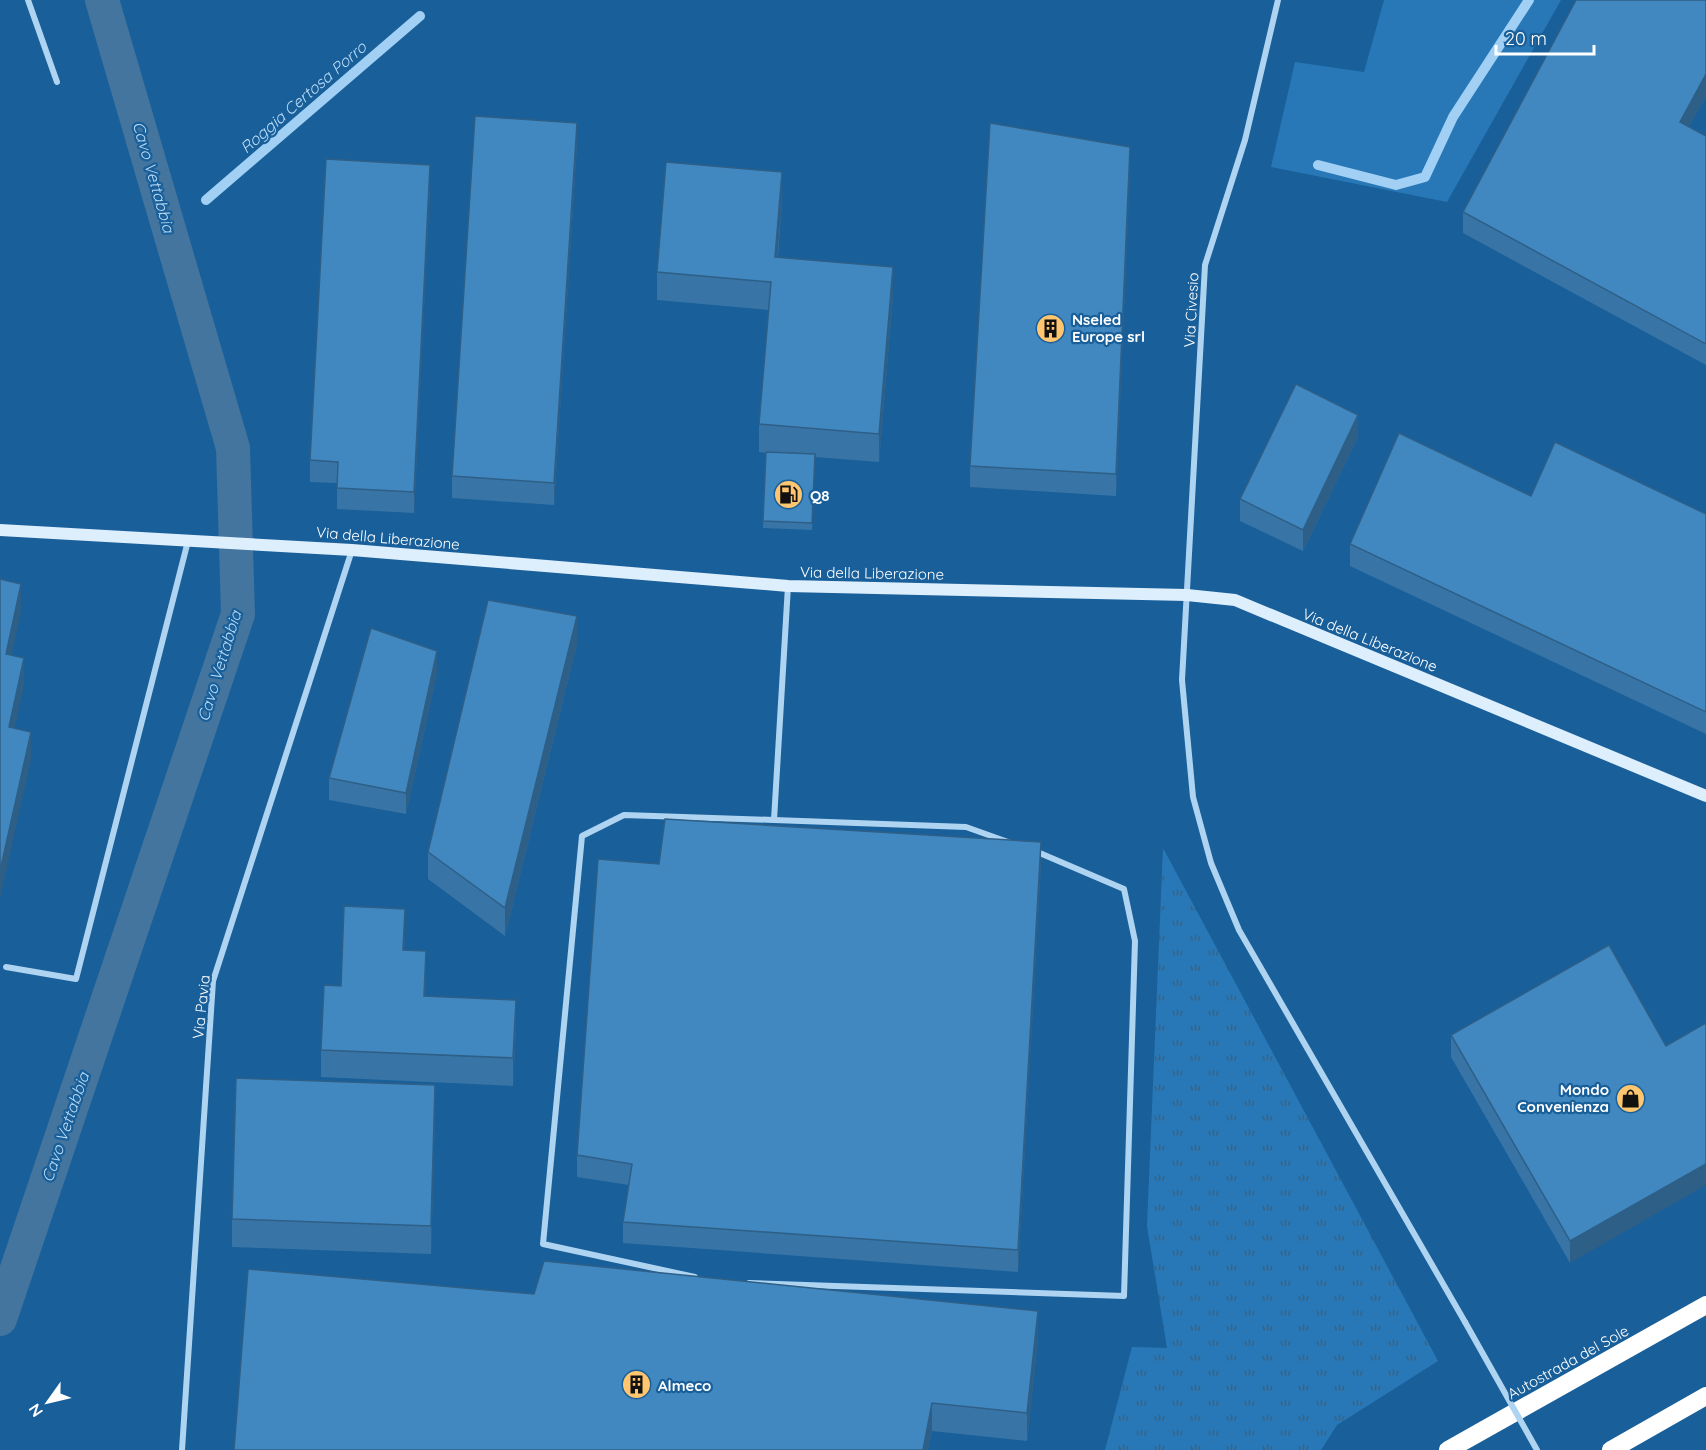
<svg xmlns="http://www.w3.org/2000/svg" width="1706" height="1450" viewBox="0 0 1706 1450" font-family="Quicksand,sans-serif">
<defs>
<pattern id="grass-tufts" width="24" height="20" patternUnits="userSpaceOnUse" patternTransform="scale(1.5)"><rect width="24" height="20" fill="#2878b7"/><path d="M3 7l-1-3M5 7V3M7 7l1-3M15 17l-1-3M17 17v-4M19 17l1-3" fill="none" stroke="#3a6282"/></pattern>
</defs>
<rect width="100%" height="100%" fill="#195f9a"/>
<path fill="url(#grass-tufts)" d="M1163 848 1438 1361 1337 1425 1321 1450H1105L1132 1347 1167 1348 1147 1226Z"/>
<path fill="#2878b7" d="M1384 0H1561L1447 202 1271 167 1295 62 1364 72Z"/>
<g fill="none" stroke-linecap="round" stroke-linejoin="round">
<g stroke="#a1d0f4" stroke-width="10">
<path d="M1318 165 1396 185 1425 177 1453 117 1529 0"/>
<path d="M206 200 420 16"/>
</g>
<path stroke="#43759e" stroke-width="34" d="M0 1319 238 614 233 448 102 0"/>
<g stroke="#aed4f1" stroke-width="6">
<path d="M28 0 57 82"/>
<path d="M1278 0 1245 140 1205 265 1182 680 1193 797 1211 863 1239 930 1465 1322"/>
<path d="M774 820 966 827 1008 842"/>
<path d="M6 967 76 979 188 541"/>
<path d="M695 1277 543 1244 582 836 624 815 774 820 788 586"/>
<path d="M749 1283 1124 1296 1135 941 1124 889 1035 851"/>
<path d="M182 1450 213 981 352 550"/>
</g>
<path stroke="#ddeefc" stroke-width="12" d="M0 530 352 550 788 586 1187 595 1235 600 1706 796"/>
<g stroke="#fff" stroke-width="18">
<path d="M1448 1450 1706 1305"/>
<path d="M1611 1450 1706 1396"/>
</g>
<path stroke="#aed4f1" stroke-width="6" d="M1465 1322 1537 1450"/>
</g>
<g fill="#3875a6">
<path d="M1706 96 1689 127 1706 136V365L1463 233V212Z"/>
<path d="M577 144 554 505 452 498V476Z"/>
<path d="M1130 168 1116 496 970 487V466Z"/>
<path d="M430 186 414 513 337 509V483L310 482V460Z"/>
<path d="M782 200 778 257 893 295 879 462 815 457 812 530 763 528 766 453 759 452V424L769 310 657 300V272Z"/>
<path d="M1358 437 1303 551 1240 521V499Z"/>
<path d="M1531 496 1706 514V734L1350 566V544Z"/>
<path d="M577 644 505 936 428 879V852Z"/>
<path d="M437 673 406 814 329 800V778Z"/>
<path d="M1041 863 1018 1272 623 1243V1222L629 1185 577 1177V1155L659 864Z"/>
<path d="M405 937 404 950 426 979 425 996 516 1028 513 1086 321 1077V1050L341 986Z"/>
<path d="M1609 945 1570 1263 1451 1057V1035Z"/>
<path d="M435 1113 431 1254 232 1247V1219Z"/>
<path d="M1038 1339 1027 1441 932 1431 928 1450H234Z"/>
</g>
<g fill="#2e5f87">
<path d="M1706 74V96L1680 144V122Z"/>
<path d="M577 123V144L554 505V483Z"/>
<path d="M1130 147V168L1116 496V474Z"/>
<path d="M430 165V186L414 513V492Z"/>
<path d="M782 172V200L775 285V257Z"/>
<path d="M893 267V295L879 462V434Z"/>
<path d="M1358 415V437L1303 551V530Z"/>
<path d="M21 584V612L6 682V654Z"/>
<path d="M577 616V644L505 936V908Z"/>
<path d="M437 651V673L406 814V793Z"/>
<path d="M24 658V686L9 755V727Z"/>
<path d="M31 732V760L0 899V871Z"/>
<path d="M1041 842V863L1018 1272V1250Z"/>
<path d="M405 909V937L403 978V950Z"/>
<path d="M426 951V979L424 1024V996Z"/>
<path d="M516 1000V1028L513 1086V1058Z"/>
<path d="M435 1085V1113L431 1254V1226Z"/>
<path d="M1706 1164V1185L1570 1263V1241Z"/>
<path d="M1038 1311V1339L1027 1441V1413Z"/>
<path d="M932 1403V1431L928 1450H923Z"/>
</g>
<g fill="#4188c1" stroke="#2e5f87" stroke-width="1.5">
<path d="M1576 0H1706V74L1680 122 1706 136V344L1463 212Z"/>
<path d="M475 116 577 123 554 483 452 476Z"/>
<path d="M990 123 1130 147 1116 474 970 466Z"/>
<path d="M326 159 430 165 414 492 337 488 338 462 310 460Z"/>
<path d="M666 162 782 172 775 257 893 267 879 434 759 424 771 282 657 272Z"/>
<path d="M1296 384 1358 415 1303 530 1240 499Z"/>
<path d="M1399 433 1531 496 1555 442 1706 514V712L1350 544Z"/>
<path d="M766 452 815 454 812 523 763 521Z"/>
<path d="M0 579 21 584 6 654 24 658 9 727 31 732 0 871Z"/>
<path d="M488 600 577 616 505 908 428 852Z"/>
<path d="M371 628 437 651 406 793 329 778Z"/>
<path d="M665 819 1041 842 1018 1250 623 1222 632 1164 577 1155 598 859 659 864Z"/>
<path d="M344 906 405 909 403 950 426 951 424 996 516 1000 513 1058 321 1050 324 985 341 986Z"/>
<path d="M1609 945 1666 1046 1706 1023V1164L1570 1241 1451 1035Z"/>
<path d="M236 1078 435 1085 431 1226 232 1219Z"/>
<path d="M544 1261 1038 1311 1027 1413 932 1403 923 1450H234L248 1269 534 1294Z"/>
</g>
<defs>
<symbol id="building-disc" viewBox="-11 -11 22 22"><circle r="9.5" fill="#ffc66f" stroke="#195f9a"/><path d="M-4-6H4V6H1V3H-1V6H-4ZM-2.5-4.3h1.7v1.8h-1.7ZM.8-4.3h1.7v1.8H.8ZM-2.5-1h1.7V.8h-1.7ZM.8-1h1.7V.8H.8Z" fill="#111"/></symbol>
<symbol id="fuel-disc" viewBox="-11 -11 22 22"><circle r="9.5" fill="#ffc66f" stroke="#195f9a"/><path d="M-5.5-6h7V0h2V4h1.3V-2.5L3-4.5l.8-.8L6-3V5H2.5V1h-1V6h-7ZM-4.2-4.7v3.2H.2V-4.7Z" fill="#111"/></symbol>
<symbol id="shop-disc" viewBox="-11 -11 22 22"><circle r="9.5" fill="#ffc66f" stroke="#195f9a"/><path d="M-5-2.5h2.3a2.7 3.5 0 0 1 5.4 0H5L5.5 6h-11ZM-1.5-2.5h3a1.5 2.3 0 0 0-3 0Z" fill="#111"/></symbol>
</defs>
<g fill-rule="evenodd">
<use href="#building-disc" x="1034" y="312" width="33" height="33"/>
<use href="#fuel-disc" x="772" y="478" width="33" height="33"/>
<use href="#shop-disc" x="1614" y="1082" width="33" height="33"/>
<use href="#building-disc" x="620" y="1368" width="33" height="33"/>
</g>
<g text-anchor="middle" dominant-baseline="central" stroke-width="4.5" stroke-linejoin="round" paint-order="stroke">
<g font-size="15" fill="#fff" stroke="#195f9a">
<text transform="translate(1191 310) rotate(-87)">Via Civesio</text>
<text transform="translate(388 538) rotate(5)">Via della Liberazione</text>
<text transform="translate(872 573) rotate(1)">Via della Liberazione</text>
<text transform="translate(1370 640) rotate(22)">Via della Liberazione</text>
<text transform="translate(201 1007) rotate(-84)">Via Pavia</text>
<text transform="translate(1568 1362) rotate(-29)">Autostrada del Sole</text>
</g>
<g font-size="15" font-weight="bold" fill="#fff" stroke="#195f9a" text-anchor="start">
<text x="1072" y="319">Nseled<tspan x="1072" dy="17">Europe srl</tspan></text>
<text x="810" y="495">Q8</text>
<text x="1609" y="1089" text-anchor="end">Mondo<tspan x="1609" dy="17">Convenienza</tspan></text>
<text x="658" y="1385">Almeco</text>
</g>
<g font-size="16" font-style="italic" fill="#bbddf8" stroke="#195f9a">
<text transform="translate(303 97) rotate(-41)">Roggia Certosa Porro</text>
<text transform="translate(154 177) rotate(74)">Cavo Vettabbia</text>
<text transform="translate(219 666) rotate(-73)">Cavo Vettabbia</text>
<text transform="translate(65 1127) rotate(-71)">Cavo Vettabbia</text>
</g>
</g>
<g transform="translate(48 1402) rotate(236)" stroke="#195f9a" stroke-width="4.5" paint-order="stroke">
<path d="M0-4.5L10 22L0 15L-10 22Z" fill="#ffffff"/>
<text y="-9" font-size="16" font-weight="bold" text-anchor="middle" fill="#ffffff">N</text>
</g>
<path d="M1496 45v9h98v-9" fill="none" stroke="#ffffff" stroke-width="3"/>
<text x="1505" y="45" font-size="18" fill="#ffffff" stroke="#195f9a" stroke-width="4.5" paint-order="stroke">20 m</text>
</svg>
